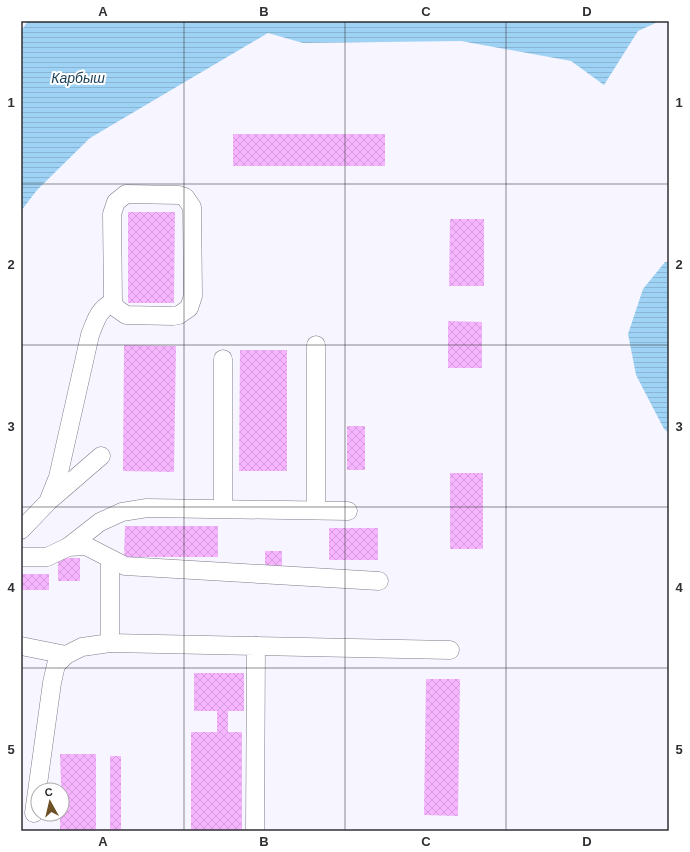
<svg xmlns="http://www.w3.org/2000/svg" width="690" height="852" viewBox="0 0 690 852" font-family="Arial,sans-serif">
<defs>
<pattern id="water-rules" width="6" height="5" patternUnits="userSpaceOnUse"><rect width="6" height="5" fill="#9fd3f5"/><path d="M0 2.5h6" fill="none" stroke="#89b5d3"/></pattern>
<pattern id="building-cross-hatch" width="8" height="8" patternUnits="userSpaceOnUse"><rect width="8" height="8" fill="#f6b5fe"/><path d="M0 0l8 8M0 8l8-8" fill="none" stroke="#d39cda"/></pattern>
</defs>
<rect width="100%" height="100%" fill="#f7f5ff"/>
<g fill="url(#water-rules)">
<path d="M28 21H660L638 31 604 85 571 61 461 41 303 43 268 33 90 138 37 190 21 211V31Z"/>
<path d="M665 262H669V433L664 429 636 375 628 334 643 289Z"/>
</g>
<g fill="url(#building-cross-hatch)">
<rect x="233" y="134" width="152" height="32"/>
<path d="M128 212H175L174 303H128Z"/>
<path d="M450 219H484V286H449Z"/>
<path d="M448 321 482 322V368H448Z"/>
<path d="M124 345 176 346 174 472 123 471Z"/>
<path d="M240 350H287V471H239Z"/>
<rect x="347" y="426" width="18" height="44"/>
<rect x="450" y="473" width="33" height="76"/>
<path d="M125 526H218V557H124Z"/>
<rect x="329" y="528" width="49" height="32"/>
<rect x="265" y="551" width="17" height="16"/>
<rect x="58" y="558" width="22" height="23"/>
<rect x="21" y="574" width="28" height="16"/>
<path d="M194 673H244V711H228V732H242V831H191V732H217V711H194Z"/>
<path d="M426 679H460L458 816 424 815Z"/>
<path d="M60 754H96V831H60V814H62Z"/>
<rect x="110" y="756" width="11" height="75"/>
</g>
<g fill="none" stroke-linecap="round" stroke-linejoin="round">
<defs>
<g id="minor">
<path d="M126 194 179 195 185 197 192 207 193 296 189 308 179 315 173 316 126 315 116 308 113 302 112 214 116 202Z"/>
<path d="M50 500 101 456"/>
<path d="M223 508V359"/>
<path d="M316 510V345"/>
<path d="M21 530 48 502 58 477 90 335C96 320 98 310 113 302"/>
<path d="M68 547 100 522 122 512 147 508 348 511"/>
<path d="M21 557H47L68 547 86 546 125 566 379 581"/>
<path d="M110 643V560"/>
<path d="M21 646 66 655"/>
<path d="M256 646 450 650"/>
<path d="M34 813 52 683 56 665 66 655 82 647 110 643 256 646 255 831"/>
</g>
</defs>
<use href="#minor" stroke="#7e7c88" stroke-width="19"/>
<use href="#minor" stroke="#fff" stroke-width="18"/>
</g>
<path fill="none" stroke="#302f34" stroke-width="1" stroke-opacity="0.55" d="M184 21V831M345 21V831M506 21V831M21 184H669M21 345H669M21 507H669M21 668H669"/>
<g text-anchor="middle" dominant-baseline="central" stroke-width="4" stroke-linejoin="round" paint-order="stroke">
<g font-size="14" font-style="italic" fill="#173f56" stroke="#fff">
<text x="78" y="78">Карбыш</text>
</g>
</g>
<rect width="690" height="852" fill="none" stroke="#ffffff" stroke-width="44"/>
<g transform="translate(50 802) rotate(352)"><circle r="19" fill="#ffffff" stroke="#acacae"/>
<path d="M0-3L7 15L0 10L-7 15Z" fill="#6d5124"/>
<text y="-6" font-size="11" font-weight="bold" text-anchor="middle" fill="#302f34">С</text>
</g>
<rect x="22" y="22" width="646" height="808" fill="none" stroke="#302f34" stroke-width="1.5"/>
<g font-size="13" text-anchor="middle" font-weight="bold" fill="#302f34">
<text x="103" y="16">A</text>
<text x="264" y="16">B</text>
<text x="426" y="16">C</text>
<text x="587" y="16">D</text>
<text x="11" y="107">1</text>
<text x="679" y="107">1</text>
<text x="11" y="269">2</text>
<text x="679" y="269">2</text>
<text x="11" y="431">3</text>
<text x="679" y="431">3</text>
<text x="11" y="592">4</text>
<text x="679" y="592">4</text>
<text x="11" y="754">5</text>
<text x="679" y="754">5</text>
<text x="103" y="846">A</text>
<text x="264" y="846">B</text>
<text x="426" y="846">C</text>
<text x="587" y="846">D</text>
</g>
</svg>
